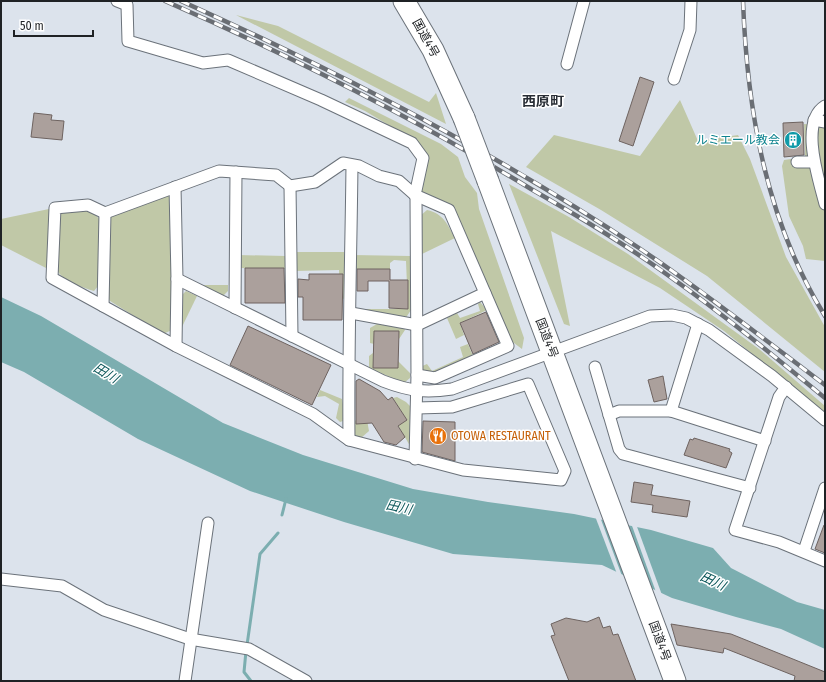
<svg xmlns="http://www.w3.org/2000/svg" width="826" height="682" viewBox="0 0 826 682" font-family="'Fira Sans Condensed','Noto Sans JP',sans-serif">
<rect width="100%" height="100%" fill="#dce3ec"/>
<g fill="#c0c8a7">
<path d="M236 15 278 26 429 102 436 93 446 124Z"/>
<path d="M349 98 441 144 458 157 465 177 477 193 479 209 524 338 522 349 510 340 450 206 420 192 417 142 365 111 345 102Z"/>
<path d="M680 100 698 141 738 135 750 159 786 257 825 327V372L707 276 601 210 526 167 554 135 640 156Z"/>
<path d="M825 116V261L806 259 803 246 789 216 782 166 784 160 805 157 804 124 818 125Z"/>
<path d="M509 184 569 217 628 254 759 349 825 406V413L724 331 660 288 551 231 570 326 564 324Z"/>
<path d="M167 194 172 198V330L163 334 110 301 107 295 108 221 111 216Z"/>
<path d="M49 209 48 269 1 245V219Z"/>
<path d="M88 210 93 212 101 221 98 286 94 291C81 287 63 281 56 269L57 218 61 213Z"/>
<path d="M427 210C444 214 447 224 455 238L422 254 420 216Z"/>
<path d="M295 252H344V299L340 297 339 270 295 271Z"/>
<path d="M238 255 286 256V269L239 268Z"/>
<path d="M353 255 410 256 411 310 405 319 359 309H408L406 261 394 260 390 263V269H355Z"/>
<path d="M202 285H228V291L222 297Z"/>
<path d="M186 291 197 296 181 329 182 295Z"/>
<path d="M480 302 487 310 460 323 464 335 456 339 447 318 457 313 460 318 480 311 478 304Z"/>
<path d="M377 324 404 328 405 330 399 339V331H374V344L370 343V328Z"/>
<path d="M468 344 473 356 430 375 420 369V367L427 364 432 371 463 357 460 347Z"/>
<path d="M373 353 374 367 398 368V361L410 373V378L404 383 369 368V356Z"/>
<path d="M320 390 342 399 344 410 343 421 340 422 336 418 339 404 325 396 317 397Z"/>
<path d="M397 397 406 402 410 406V446L398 425 407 420 393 398Z"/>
<path d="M364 419 367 420 369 431 361 438 354 437 353 421Z"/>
</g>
<path fill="#7caeb0" d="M1 297 41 316 223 423 303 455 413 489 488 502 574 514 651 530 713 548 731 568 797 602 825 610V649L781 629 736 617 672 598 602 565 453 554 344 522 250 491 138 439 24 372 1 362Z"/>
<g fill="#dce3ec">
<path d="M595 516 600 517 622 576 617 574Z"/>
<path d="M631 523 636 524 662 595 656 592Z"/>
</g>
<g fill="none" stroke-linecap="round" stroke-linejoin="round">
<g stroke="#7caeb0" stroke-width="3">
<path d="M282 515 286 499"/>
<path d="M247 645 260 554 278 533"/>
<path d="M246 651 244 672 251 681"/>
</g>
</g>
<g fill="#aba09c" stroke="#6e6360">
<path d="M640 77 654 82 633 146 619 141Z"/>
<path d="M34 113 52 115 51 120 64 121 62 140 31 137Z"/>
<path d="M803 122 804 155 784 157 783 123Z"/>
<path d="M245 268H284L285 303H245Z"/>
<path d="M357 269H390V280H408V309L389 308V281H368V291H357Z"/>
<path d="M309 274H343L342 320H303V297H298V279L309 280Z"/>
<path d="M486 312 499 342 473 354 460 323Z"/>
<path d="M248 326 331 365 312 405 230 365Z"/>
<path d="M374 331H399L398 368H373Z"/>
<path d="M663 376 667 399 654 402 648 380Z"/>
<path d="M359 379 380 391 388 400 392 397 407 420 398 426 405 437 396 445 384 442 372 423 356 424V381Z"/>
<path d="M423 421 455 422V461L422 452Z"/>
<path d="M694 438 730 449 729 451 732 453 726 468 684 455 690 439 693 440Z"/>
<path d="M634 482 653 485 651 495 690 501 687 517 652 512 653 505 631 502Z"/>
<path d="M824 525H825V553L815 549Z"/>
<path d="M599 617 603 628 610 626 613 635 618 634 636 681H569L551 636 555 635 551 624 566 618 587 622Z"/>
<path d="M671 624 731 634 825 672V681H794L795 676 724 648 723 653 677 645Z"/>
</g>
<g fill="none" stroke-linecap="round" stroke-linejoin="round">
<defs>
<g id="street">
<path d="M117 1 127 5 128 41 203 63 228 60 321 100 412 143 423 158 415 195 449 210 508 346 435 378 417 375"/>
<path d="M567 64 584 1"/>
<path d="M674 79 690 30 691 1"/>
<path d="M825 106C799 122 819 180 825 204"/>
<path d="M814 120 825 122"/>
<path d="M797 162H814"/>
<path d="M352 165C351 256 348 348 349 440L313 414 176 346 52 278 55 208 88 205 105 213 219 171 276 175 290 186 315 182 343 163 359 166 379 176 399 181 416 196 417 375 415 459"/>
<path d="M290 186 292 336"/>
<path d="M175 187 177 279 176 346"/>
<path d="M177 279 383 381C409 391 425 393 452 389L650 316 672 315 686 318 709 330 772 376 825 420"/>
<path d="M103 306 105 213"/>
<path d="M235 308 236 172"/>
<path d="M351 313 417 325 485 293"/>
<path d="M595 367 619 449 623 454 750 488"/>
<path d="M786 387 779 397 735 530 779 542 825 561"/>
<path d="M671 411 698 324"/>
<path d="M609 415 619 411H671L765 441"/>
<path d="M349 440 463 470 561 480 565 471 528 384 452 407 417 408"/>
<path d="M804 551 825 488"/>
<path d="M1 579 62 586 104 610 190 639 249 649 306 681"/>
<path d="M185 681 208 523"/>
</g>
<g id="highway">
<path d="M404 1 433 50 464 118"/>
<path d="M488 181 675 681"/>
</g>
</defs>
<use href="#street" stroke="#6b727a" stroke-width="13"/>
<use href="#highway" stroke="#6b727a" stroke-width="23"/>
<use href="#street" stroke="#fff" stroke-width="11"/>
<use href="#highway" stroke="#fff" stroke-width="21"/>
<defs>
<g id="rail">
<path d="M165 1C291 56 414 118 531 189 578 216 625 244 669 276 723 314 774 356 825 398"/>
<path d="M181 1C339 72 495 152 639 248 703 291 764 339 825 385"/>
<path d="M743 1C747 110 766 221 825 316"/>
</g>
</defs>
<use href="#rail" stroke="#6a6e74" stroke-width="4.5"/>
<use href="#rail" stroke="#fff" stroke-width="3" stroke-dasharray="9" stroke-linecap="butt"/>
<defs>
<path id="highway-bridge" d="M464 118 488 181"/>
</defs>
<use href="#highway-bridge" stroke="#6b727a" stroke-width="23" stroke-linecap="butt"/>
<use href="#highway-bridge" stroke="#fff" stroke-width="21"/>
</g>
<defs>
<symbol id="building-disc" viewBox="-11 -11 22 22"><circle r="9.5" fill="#0f9aa8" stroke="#fff"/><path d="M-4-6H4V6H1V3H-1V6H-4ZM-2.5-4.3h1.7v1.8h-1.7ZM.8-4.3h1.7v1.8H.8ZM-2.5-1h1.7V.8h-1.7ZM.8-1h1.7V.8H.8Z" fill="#fff"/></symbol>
<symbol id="restaurant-disc" viewBox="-11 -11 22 22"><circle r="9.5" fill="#e8710a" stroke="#fff"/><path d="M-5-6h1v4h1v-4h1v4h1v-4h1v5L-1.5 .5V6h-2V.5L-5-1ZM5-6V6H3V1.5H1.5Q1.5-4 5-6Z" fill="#fff"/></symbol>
</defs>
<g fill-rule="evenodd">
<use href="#building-disc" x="783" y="130" width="20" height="20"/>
<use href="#restaurant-disc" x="428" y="426" width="20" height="20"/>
</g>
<g text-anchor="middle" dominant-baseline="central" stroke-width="3" stroke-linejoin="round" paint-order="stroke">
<g font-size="12" fill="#1f2225" stroke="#fff">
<text transform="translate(426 38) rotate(61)">国道4号</text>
<text transform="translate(547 338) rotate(69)">国道4号</text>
<text transform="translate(660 641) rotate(70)">国道4号</text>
</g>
<g font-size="12" fill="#0d838f" stroke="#fff" text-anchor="end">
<text x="780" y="140">ルミエール教会</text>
</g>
<g font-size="12" fill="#c56008" stroke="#fff" text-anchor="start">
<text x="451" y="436">OTOWA RESTAURANT</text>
</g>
<g font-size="13" font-style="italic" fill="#0c575a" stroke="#fff">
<text transform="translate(106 373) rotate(31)">田川</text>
<text transform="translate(399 507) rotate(12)">田川</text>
<text transform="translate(713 581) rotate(25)">田川</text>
</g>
<g font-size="14" font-weight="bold" fill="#292e35" stroke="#fff">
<text x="543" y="101">西原町</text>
</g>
</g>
<rect width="826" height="682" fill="none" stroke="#1f2225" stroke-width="4"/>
<path d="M14 30v6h79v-6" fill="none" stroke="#1f2225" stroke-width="2"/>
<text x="20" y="30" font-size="12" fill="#1f2225" stroke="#ffffff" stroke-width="3" paint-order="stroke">50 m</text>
</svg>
